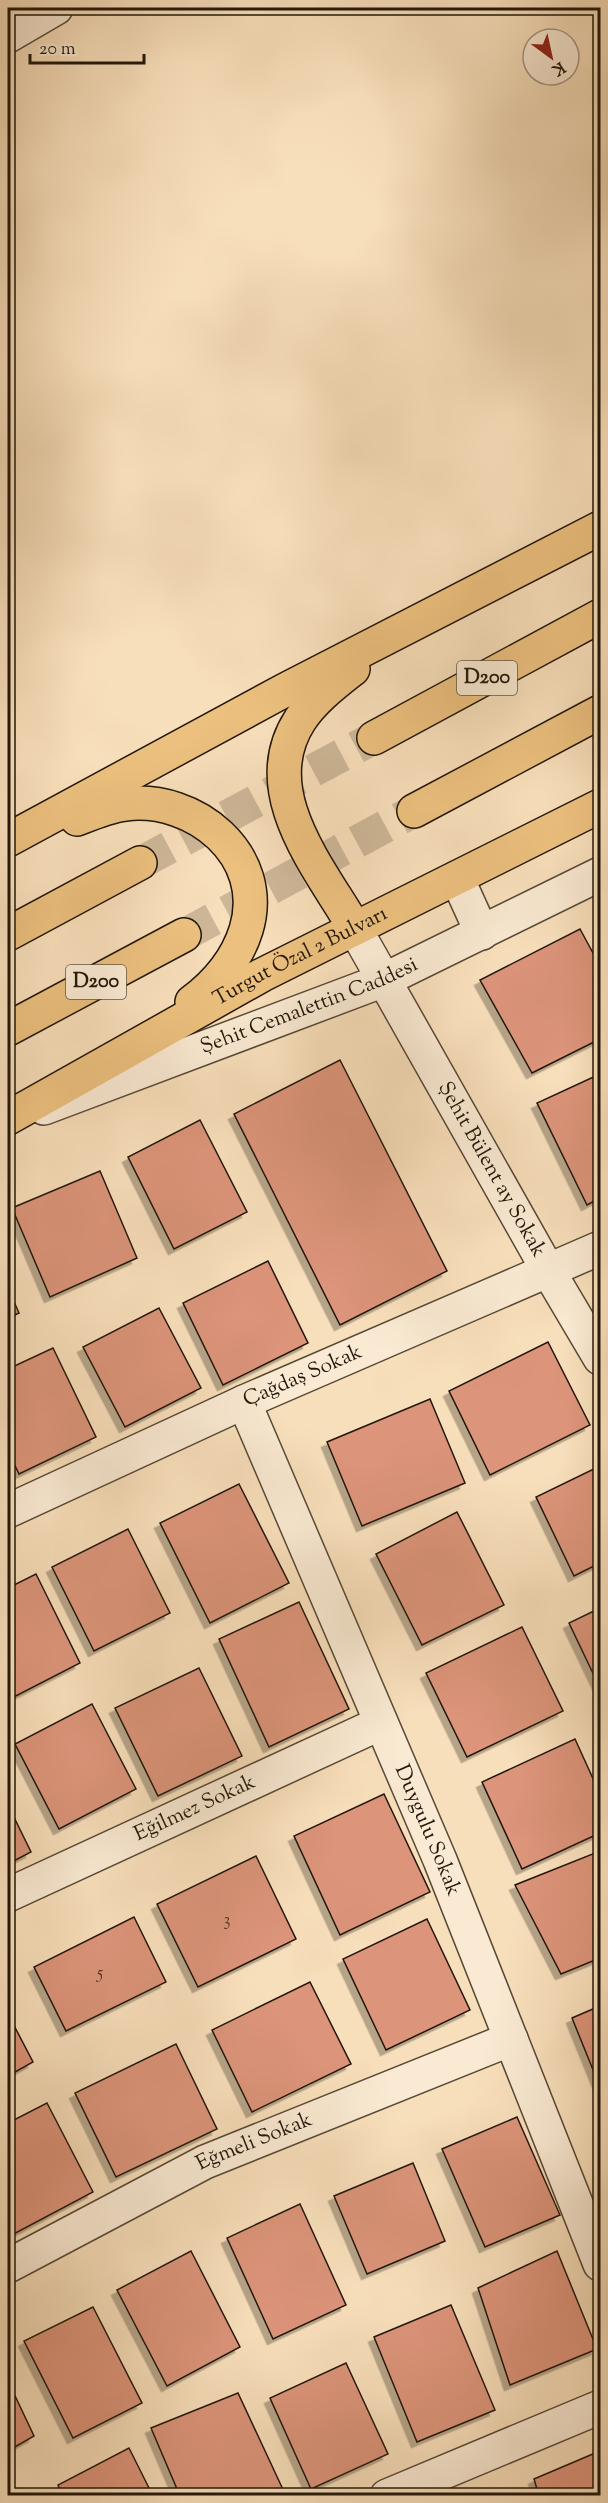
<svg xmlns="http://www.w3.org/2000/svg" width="608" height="2503" viewBox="0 0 608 2503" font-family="'Sorts Mill Goudy',serif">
<defs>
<filter id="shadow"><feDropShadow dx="-5.5" dy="5.5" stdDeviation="0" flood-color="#0004"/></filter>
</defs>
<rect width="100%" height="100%" fill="#f8dfbb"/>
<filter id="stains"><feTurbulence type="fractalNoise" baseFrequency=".00333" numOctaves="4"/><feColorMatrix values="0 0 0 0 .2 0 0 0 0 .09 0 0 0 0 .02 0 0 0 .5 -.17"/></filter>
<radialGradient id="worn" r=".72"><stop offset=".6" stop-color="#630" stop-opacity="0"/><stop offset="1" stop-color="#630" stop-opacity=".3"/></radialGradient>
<g fill="#dc947a" stroke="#21170a" stroke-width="1.5" filter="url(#shadow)">
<path d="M580 929 600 966V1039L532 1073 480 980Z"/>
<path d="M340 1060 447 1271 340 1325 234 1114Z"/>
<path d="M600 1074V1198L587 1205 537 1103Z"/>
<path d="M200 1120 247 1212 174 1249 128 1157Z"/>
<path d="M100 1171 137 1258 50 1297 12 1208Z"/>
<path d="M268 1261 308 1343 223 1385 183 1303Z"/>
<path d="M8 1288 19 1313 8 1318Z"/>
<path d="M159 1308 201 1388 125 1427 83 1347Z"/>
<path d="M548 1342 590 1425 490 1475 449 1391Z"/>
<path d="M53 1348 96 1437 19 1474 8 1451V1369Z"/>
<path d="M430 1399 465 1483 362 1526 327 1442Z"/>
<path d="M600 1466V1563L574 1576 536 1497Z"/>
<path d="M239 1484 289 1583 210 1623 160 1523Z"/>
<path d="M457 1512 504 1605 422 1645 376 1554Z"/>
<path d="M128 1529 170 1613 94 1651 52 1567Z"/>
<path d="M36 1574 80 1663 8 1700V1588Z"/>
<path d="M299 1602 349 1709 269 1747 219 1639Z"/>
<path d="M600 1608V1688L569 1623Z"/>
<path d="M522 1627 563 1711 467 1757 426 1673Z"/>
<path d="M199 1668 242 1756 158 1796 115 1708Z"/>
<path d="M92 1704 136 1789 59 1829 15 1744Z"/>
<path d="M575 1739 600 1794V1833L522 1869 482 1782Z"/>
<path d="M384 1794 430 1892 340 1935 294 1836Z"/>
<path d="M8 1805 31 1852 8 1864Z"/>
<path d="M600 1851V1958L561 1974 515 1885Z"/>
<path d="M256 1856 296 1939 198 1987 157 1904Z"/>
<path d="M134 1917 166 1982 66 2031 34 1967Z"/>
<path d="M427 1919 470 2010 386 2050 343 1959Z"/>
<path d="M310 1982 351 2064 252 2112 212 2030Z"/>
<path d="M600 2006V2087L572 2018Z"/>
<path d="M8 2014 33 2062 8 2076Z"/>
<path d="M176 2044 217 2129 116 2177 75 2093Z"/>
<path d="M47 2103 93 2192 8 2237V2123Z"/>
<path d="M517 2117 560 2215 485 2247 442 2149Z"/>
<path d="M413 2163 445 2241 367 2274 334 2196Z"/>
<path d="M300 2204 346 2305 273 2339 227 2238Z"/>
<path d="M191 2251 240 2347 167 2386 117 2290Z"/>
<path d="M557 2251 597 2349 510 2385 478 2288Z"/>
<path d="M451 2305 495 2410 417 2442 374 2337Z"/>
<path d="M93 2307 142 2403 73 2438 24 2341Z"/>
<path d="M346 2363 388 2454 311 2489 270 2398Z"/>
<path d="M8 2381 34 2436 8 2451Z"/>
<path d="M238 2393 286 2496H180L151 2428Z"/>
<path d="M129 2448 153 2496H63L58 2485Z"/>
<path d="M600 2451V2496H539L534 2479Z"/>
</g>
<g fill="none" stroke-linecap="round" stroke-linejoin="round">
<g stroke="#cdb798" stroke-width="33" stroke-dasharray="33 16" stroke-linecap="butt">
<path d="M140 863 374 738"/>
<path d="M184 935 414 811"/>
</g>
<defs>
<g id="minor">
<path d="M8 36 56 8"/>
<path id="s1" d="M384 980 549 1272 600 1358"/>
<path id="s2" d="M244 1402 440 1860 600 2264"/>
<path id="s3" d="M8 1511 244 1402 600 1248"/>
<path id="s4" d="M8 1895 381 1723"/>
<path id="s5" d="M8 2266 205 2162 511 2039"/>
<path d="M387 2496 600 2407"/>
</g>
<g id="tertiary">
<path d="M457 878 482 933"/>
<path d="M354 927 384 980"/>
<path id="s6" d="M44 1108 384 980 600 874"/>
</g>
<g id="trunk">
<path d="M353 669C334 684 313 700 300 720 254 791 319 867 354 927"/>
<path d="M374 738 600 616"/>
<path d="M414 811 600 712"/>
<path d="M77 819C92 813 108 806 125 804 194 795 269 855 246 930 237 959 216 984 192 1002"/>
<path d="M8 840 285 690 600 528"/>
<path d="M8 934 140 863"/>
<path d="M8 1029 184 935"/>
<path id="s7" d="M8 1118 262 975 600 806"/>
</g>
</defs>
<use href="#minor" stroke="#574936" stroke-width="36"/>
<use href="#tertiary" stroke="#574936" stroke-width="36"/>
<use href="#trunk" stroke="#21170a" stroke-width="36"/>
<use href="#minor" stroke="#faead3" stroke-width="33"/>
<use href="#tertiary" stroke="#faead3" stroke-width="33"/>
<use href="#trunk" stroke="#ecc07e" stroke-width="33"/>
</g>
<g text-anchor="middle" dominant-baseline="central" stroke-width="6" stroke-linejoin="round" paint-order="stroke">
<g font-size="18" fill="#503626">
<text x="227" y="1921">3</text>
<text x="100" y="1974">5</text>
</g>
<g fill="#faead3" stroke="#625646" stroke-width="1.5">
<rect x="457" y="661" width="60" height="34" rx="4.5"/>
<rect x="66" y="965" width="60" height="34" rx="4.5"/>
</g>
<g font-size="20" font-weight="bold" fill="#21170a">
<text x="487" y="678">D200</text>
<text x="96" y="982">D200</text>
</g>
<g font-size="21" fill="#21170a" stroke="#faead3">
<text stroke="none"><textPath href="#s7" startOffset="334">Turgut Özal 2 Bulvarı</textPath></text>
<text stroke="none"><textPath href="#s6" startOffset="284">Şehit Cemalettin Caddesi</textPath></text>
<text stroke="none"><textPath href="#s1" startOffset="218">Şehit Bülent ay Sokak</textPath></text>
<text stroke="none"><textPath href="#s3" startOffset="324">Çağdaş Sokak</textPath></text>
<text stroke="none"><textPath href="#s4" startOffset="206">Eğilmez Sokak</textPath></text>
<text stroke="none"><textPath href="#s2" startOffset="466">Duygulu Sokak</textPath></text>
<text stroke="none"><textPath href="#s5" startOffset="276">Eğmeli Sokak</textPath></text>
</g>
</g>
<rect width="608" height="2503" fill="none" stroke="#f8dfbb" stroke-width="30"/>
<rect x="9" y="9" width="590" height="2485" fill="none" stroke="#21170a" stroke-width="3"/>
<rect x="15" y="15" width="578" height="2473" fill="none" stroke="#21170a" stroke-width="1.5"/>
<g transform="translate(551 57) rotate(147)"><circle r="28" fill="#faead3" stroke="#a39683" stroke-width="1.5"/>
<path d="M0-4.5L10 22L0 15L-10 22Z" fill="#8f2418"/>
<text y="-9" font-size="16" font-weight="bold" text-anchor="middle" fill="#21170a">K</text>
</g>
<path d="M30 54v9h114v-9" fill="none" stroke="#21170a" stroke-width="3"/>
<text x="39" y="54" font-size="18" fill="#21170a" stroke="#faead3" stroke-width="4.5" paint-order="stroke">20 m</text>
<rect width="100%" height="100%" filter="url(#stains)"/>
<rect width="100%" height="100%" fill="url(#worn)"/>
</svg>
